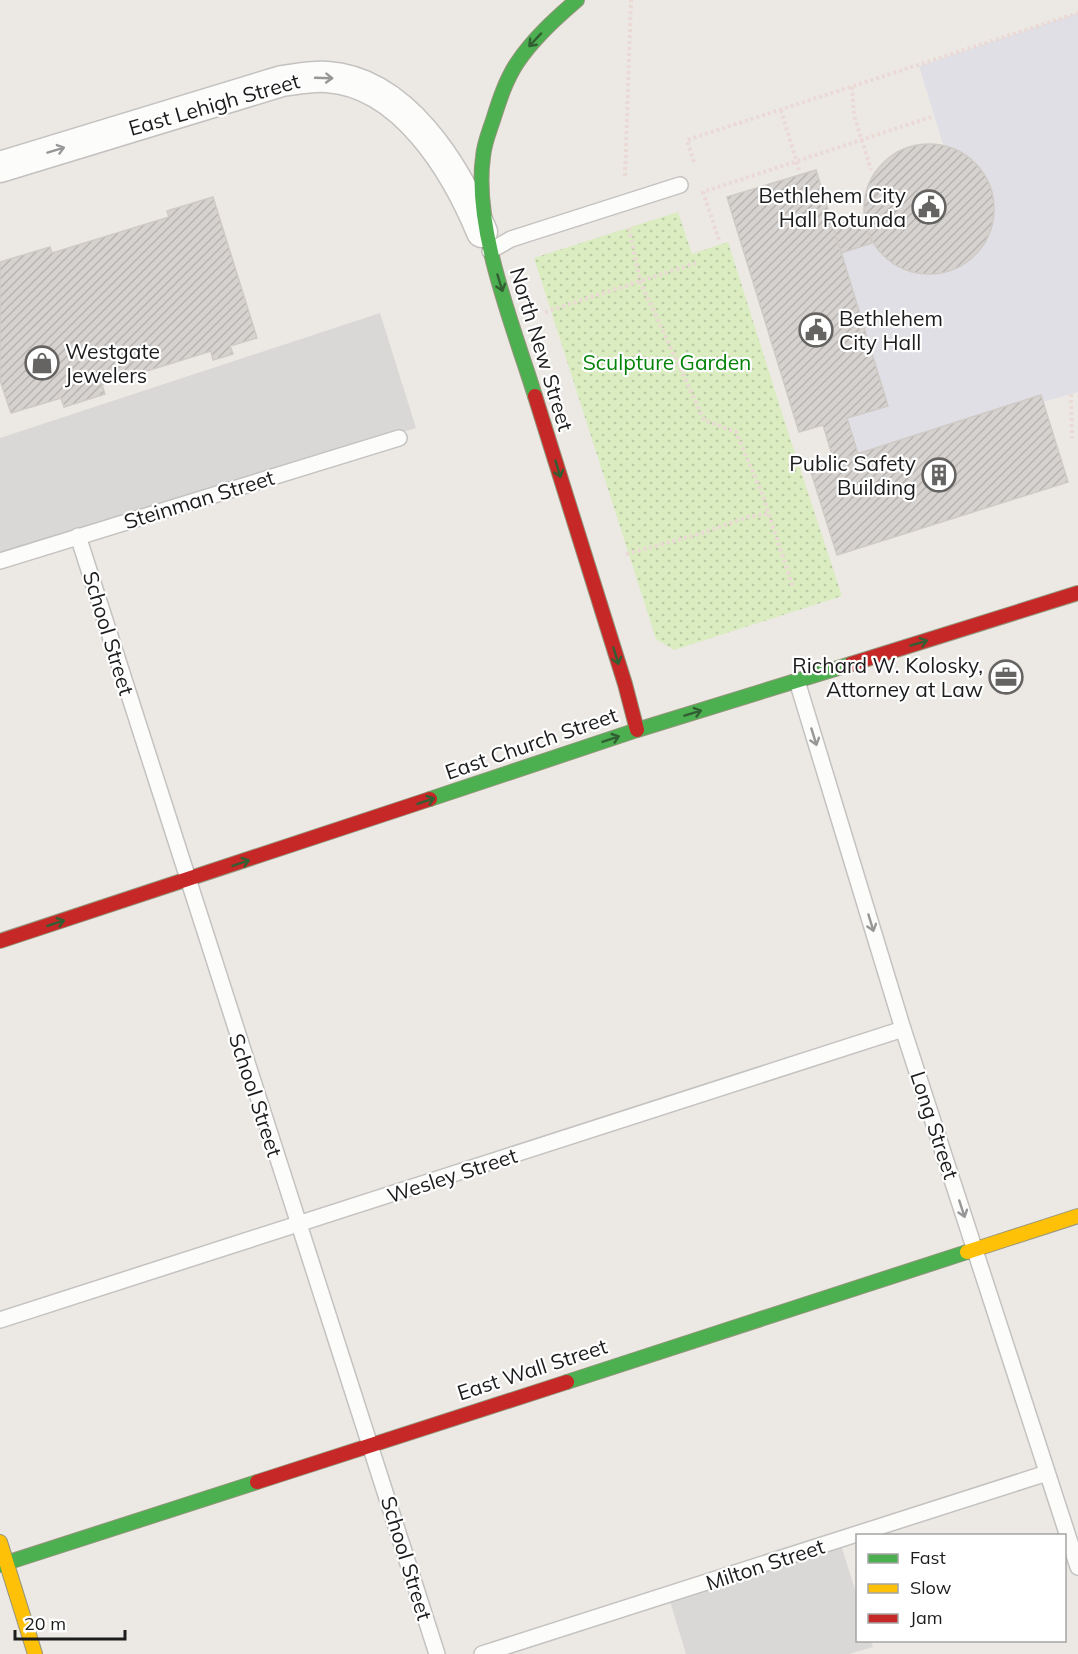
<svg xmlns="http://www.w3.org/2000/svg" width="1078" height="1654" viewBox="0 0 1078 1654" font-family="Mulish,sans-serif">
<defs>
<pattern id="garden-dots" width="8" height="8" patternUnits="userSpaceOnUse" patternTransform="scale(1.5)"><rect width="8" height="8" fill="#daecc0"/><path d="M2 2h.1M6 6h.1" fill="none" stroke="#bacaa4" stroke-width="1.8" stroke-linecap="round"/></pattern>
<pattern id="building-hatch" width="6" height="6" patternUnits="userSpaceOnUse" patternTransform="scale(1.5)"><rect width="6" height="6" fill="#d6d2cf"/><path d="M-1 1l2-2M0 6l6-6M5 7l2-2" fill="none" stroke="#b7b4b1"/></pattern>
</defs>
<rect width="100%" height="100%" fill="#ece9e4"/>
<path fill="url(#garden-dots)" d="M678 212 692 254 728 242 788 432 842 596 674 650 656 639 534 258Z"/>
<g fill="#dad8d6">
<path d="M380 313 416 428 0 553V438Z"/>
<path d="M841 1545 857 1596 858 1640 871 1641 873 1647 849 1654H686L669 1598Z"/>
</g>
<path fill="#dfdfe5" d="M1078 13V392L858 454 847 418 888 406 841 253 872 243 887 260 904 270 922 274 940 273 954 269 967 262 980 249 990 234 994 216 993 198 984 172 970 158 943 144 919 66Z"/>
<g fill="url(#building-hatch)" stroke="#cfcac5" stroke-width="1.5">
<circle cx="929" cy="209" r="65"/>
<path d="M816 170 888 406 847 418 858 454 834 461 823 425 799 432 727 197Z"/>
<path d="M213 197 257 338 230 346 233 354 213 360 211 351 102 385 105 394 64 407 61 398 11 413 0 380V262L50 247 52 253 169 217 167 211Z"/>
<path d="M863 217 872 243 841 253 833 226Z"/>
<path d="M1041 395 1068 482 837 555 810 469Z"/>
</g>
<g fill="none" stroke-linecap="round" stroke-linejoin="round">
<defs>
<g id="lane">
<path d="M490 251 511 239 680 185"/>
<path d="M78 536C196 910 320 1281 437 1654"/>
<path d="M0 561 399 438"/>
<path d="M797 681 903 1029 1078 1567"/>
<path d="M0 1320 903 1029"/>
<path d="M482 1654 1047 1473"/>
</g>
<path id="street" d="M0 167 282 81C297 79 312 76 327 77 404 82 456 169 482 232"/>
<g id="fast">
<path d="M535 396C514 328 473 228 483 157 484 143 490 130 494 117 500 98 506 80 517 63 533 39 555 19 577 0"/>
<path d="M430 799 637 730 851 664"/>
<path d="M567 1382 967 1252"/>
<path d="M0 1565 257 1482"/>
</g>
<g id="slow">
<path d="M967 1252 1078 1216"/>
<path d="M0 1542 35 1654"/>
</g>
<g id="jam">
<path d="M535 396 625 684 637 730"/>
<path d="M851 664 1078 593"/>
<path d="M0 941 430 799"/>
<path d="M257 1482 567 1382"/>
</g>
</defs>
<use href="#lane" stroke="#c4c2c0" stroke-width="18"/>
<use href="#street" stroke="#c4c2c0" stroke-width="33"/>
<use href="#fast" stroke="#95957c" stroke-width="16"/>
<use href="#slow" stroke="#95957c" stroke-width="16"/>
<use href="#jam" stroke="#95957c" stroke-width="16"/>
<g stroke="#ebd9d6" stroke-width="4" stroke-dasharray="3 3" stroke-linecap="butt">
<path d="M852 87 854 115 871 170"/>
<path d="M781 110 799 170"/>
<path d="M694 162 687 140 1078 13"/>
<path d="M625 176 631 0"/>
<path d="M629 228 640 281 704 420 736 432 763 496 793 588"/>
<path d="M719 240 703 192 934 116"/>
<path d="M545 312 696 263"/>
<path d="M1071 394 1072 438"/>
<path d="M626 554 699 534 748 517 768 514"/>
</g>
<use href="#lane" stroke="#fcfcfb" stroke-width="15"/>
<use href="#street" stroke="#fcfcfb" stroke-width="30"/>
<use href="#fast" stroke="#4caf50" stroke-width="14"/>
<use href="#slow" stroke="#ffc107" stroke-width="14"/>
<use href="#jam" stroke="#c62828" stroke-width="14"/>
</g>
<defs><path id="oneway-shaft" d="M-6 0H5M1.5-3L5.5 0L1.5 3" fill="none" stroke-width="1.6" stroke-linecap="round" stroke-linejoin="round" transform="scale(1.5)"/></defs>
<g stroke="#325e33">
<use href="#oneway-shaft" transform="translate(535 40) rotate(133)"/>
<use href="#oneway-shaft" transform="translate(500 283) rotate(73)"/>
<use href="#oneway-shaft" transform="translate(558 469) rotate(73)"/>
<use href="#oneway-shaft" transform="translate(919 643) rotate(-17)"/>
<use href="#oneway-shaft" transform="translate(616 656) rotate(73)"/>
<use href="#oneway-shaft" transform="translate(693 713) rotate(-17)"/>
<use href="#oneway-shaft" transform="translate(611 739) rotate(-19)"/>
<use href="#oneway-shaft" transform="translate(426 801) rotate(-19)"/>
<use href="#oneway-shaft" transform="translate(241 863) rotate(-19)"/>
<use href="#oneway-shaft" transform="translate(56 923) rotate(-18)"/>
</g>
<g stroke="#979797">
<use href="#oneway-shaft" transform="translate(324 78) rotate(2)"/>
<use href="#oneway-shaft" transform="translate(56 150) rotate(-17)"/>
<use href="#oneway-shaft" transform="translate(814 737) rotate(73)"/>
<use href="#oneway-shaft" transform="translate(871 923) rotate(73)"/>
<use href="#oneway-shaft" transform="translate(962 1209) rotate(72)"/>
</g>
<defs>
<symbol id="civic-ring" viewBox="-11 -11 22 22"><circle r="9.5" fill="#fff" stroke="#656462" stroke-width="1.5"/><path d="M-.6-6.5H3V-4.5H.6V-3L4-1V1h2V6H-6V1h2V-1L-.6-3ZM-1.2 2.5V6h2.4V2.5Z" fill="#656462"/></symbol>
<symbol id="shop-ring" viewBox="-11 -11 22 22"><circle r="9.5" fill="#fff" stroke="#656462" stroke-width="1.5"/><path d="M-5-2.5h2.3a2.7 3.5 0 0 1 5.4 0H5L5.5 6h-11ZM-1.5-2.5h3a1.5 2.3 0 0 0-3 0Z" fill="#656462"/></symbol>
<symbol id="building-ring" viewBox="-11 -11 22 22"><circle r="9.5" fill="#fff" stroke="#656462" stroke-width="1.5"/><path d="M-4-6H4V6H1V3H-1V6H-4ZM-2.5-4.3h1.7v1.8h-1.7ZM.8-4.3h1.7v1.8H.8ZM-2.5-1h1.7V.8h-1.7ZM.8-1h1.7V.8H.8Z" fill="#656462"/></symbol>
<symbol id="office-ring" viewBox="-11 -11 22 22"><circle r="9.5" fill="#fff" stroke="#656462" stroke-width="1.5"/><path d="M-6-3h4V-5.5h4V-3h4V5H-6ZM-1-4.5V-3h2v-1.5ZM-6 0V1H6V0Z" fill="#656462"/></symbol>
</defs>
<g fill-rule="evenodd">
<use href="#civic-ring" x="910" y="188" width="38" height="38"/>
<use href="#civic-ring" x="797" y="311" width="38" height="38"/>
<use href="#shop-ring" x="23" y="344" width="38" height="38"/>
<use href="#building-ring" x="920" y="456" width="38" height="38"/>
<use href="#office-ring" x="987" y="658" width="38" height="38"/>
</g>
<g text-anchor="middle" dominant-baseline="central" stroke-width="4.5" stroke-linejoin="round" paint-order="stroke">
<g font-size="21" fill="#1c1c1c" stroke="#fff">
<text transform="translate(214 104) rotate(-16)">East Lehigh Street</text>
<text transform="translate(542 349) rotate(73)">North New Street</text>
<text transform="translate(199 499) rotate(-17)">Steinman Street</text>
<text transform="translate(109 633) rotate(73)">School Street</text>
<text transform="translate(531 743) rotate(-19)">East Church Street</text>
<text transform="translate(256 1095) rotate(72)">School Street</text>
<text transform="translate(935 1125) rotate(72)">Long Street</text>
<text transform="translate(452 1175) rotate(-18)">Wesley Street</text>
<text transform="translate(532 1369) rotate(-18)">East Wall Street</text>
<text transform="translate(407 1558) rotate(73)">School Street</text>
<text transform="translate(765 1564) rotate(-18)">Milton Street</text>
</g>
<g font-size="21" fill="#1c1c1c" stroke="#fff" text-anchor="end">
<text x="906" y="195">Bethlehem City<tspan x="906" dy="24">Hall Rotunda</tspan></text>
<text x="839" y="318" text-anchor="start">Bethlehem<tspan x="839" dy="24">City Hall</tspan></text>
<text x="65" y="351" text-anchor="start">Westgate<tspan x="65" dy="24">Jewelers</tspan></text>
<text x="916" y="463">Public Safety<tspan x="916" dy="24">Building</tspan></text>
<text x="983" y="665">Richard W. Kolosky,<tspan x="983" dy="24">Attorney at Law</tspan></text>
</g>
<g font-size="21" fill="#028307" stroke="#fff">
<text x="667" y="362">Sculpture Garden</text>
</g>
</g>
<rect x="856" y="1534" width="210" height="108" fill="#ffffff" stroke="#a4a4a4" stroke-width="1.5"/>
<rect x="868" y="1554" width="30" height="9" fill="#4caf50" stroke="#a4a4a4" stroke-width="1.5"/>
<text x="910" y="1564" font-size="18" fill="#1c1c1c">Fast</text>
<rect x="868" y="1584" width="30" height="9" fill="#ffc107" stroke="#a4a4a4" stroke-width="1.5"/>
<text x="910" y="1594" font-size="18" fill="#1c1c1c">Slow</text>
<rect x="868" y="1614" width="30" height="9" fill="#c62828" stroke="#a4a4a4" stroke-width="1.5"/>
<text x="910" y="1624" font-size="18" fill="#1c1c1c">Jam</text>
<path d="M15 1630v9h110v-9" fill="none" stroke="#1c1c1c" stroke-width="3"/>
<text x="24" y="1630" font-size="18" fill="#1c1c1c" stroke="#ffffff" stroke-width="4.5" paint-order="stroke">20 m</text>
</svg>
